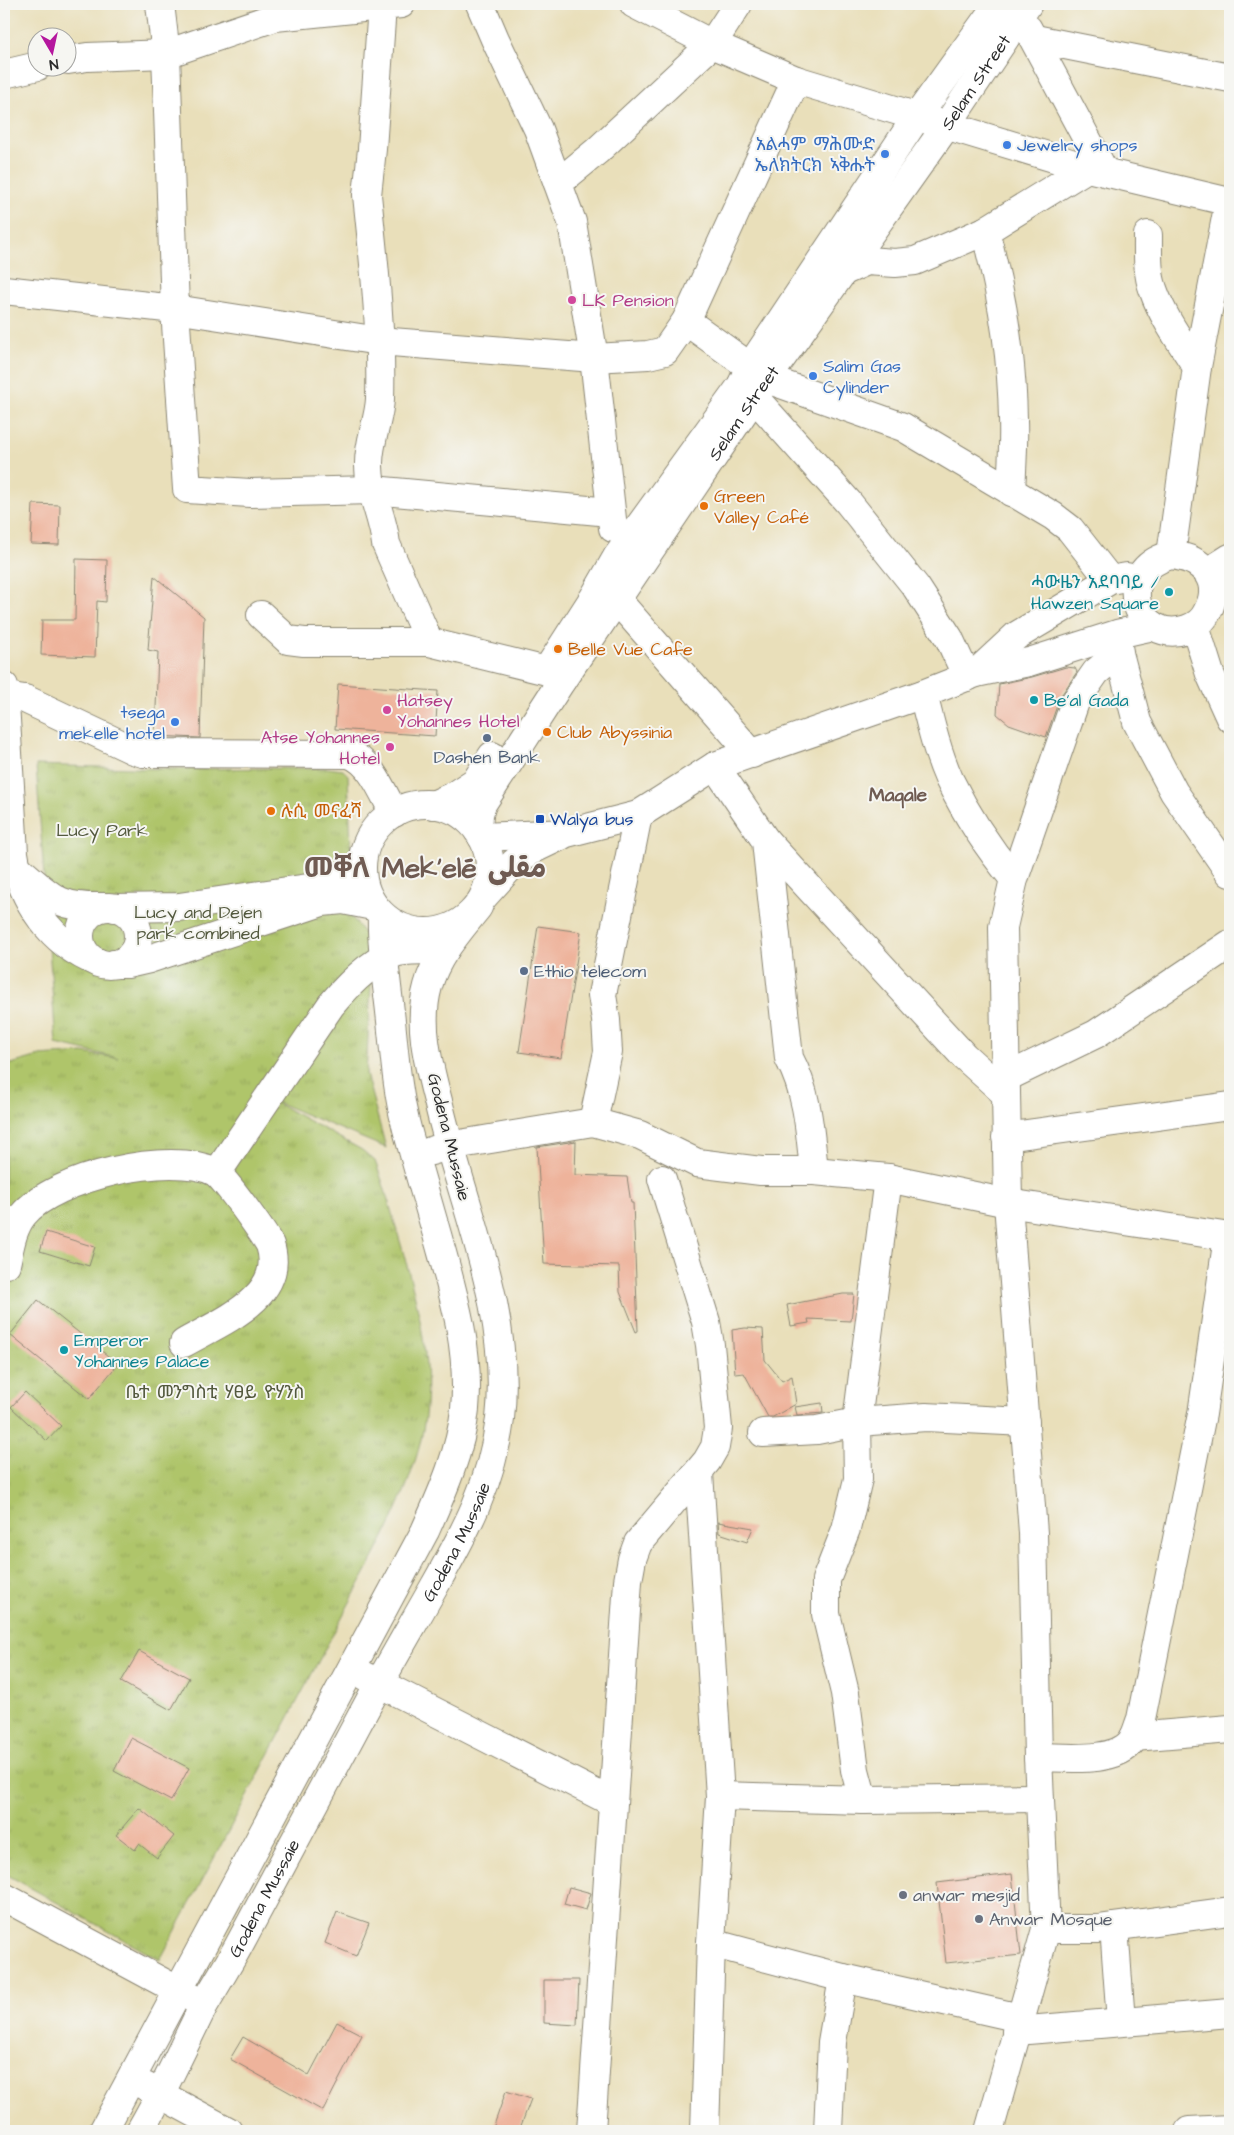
<svg xmlns="http://www.w3.org/2000/svg" width="1234" height="2135" viewBox="0 0 1234 2135" font-family="'Architects Daughter','Playpen Sans Arabic','Noto Sans Ethiopic',sans-serif">
<defs>
<pattern id="park-tufts" width="24" height="20" patternUnits="userSpaceOnUse" patternTransform="scale(1.25)"><rect width="24" height="20" fill="#afc56a"/><path d="M3 7l-1-3M5 7V3M7 7l1-3M15 17l-1-3M17 17v-4M19 17l1-3" fill="none" stroke="#97a95c"/></pattern>
</defs>
<rect width="100%" height="100%" fill="#f6f6f2"/>
<filter id="ink" filterUnits="userSpaceOnUse"><feTurbulence type="fractalNoise" baseFrequency=".02" numOctaves="2"/><feDisplacementMap in="SourceGraphic" scale="10" xChannelSelector="R" yChannelSelector="G"/><feConvolveMatrix kernelMatrix="1 2 1 2 8 2 1 2 1" color-interpolation-filters="sRGB"/></filter>
<filter id="wash" filterUnits="userSpaceOnUse"><feTurbulence type="fractalNoise" baseFrequency=".0096" numOctaves="4" result="noise"/><feDisplacementMap in="SourceGraphic" scale="20" xChannelSelector="R" yChannelSelector="G"/><feGaussianBlur stdDeviation="1.12" result="paint"/><feColorMatrix in="noise" values="0 0 0 0 0 0 0 0 0 0 0 0 0 0 0 0 0 1.4 0 .05"/><feComposite in="paint" operator="in"/></filter>
<g filter="url(#wash)">
<rect width="100%" height="100%" fill="#e9dfba"/>
<path fill="url(#park-tufts)" stroke="#6d784a" d="M36 765 164 769 328 768 343 770 348 775 351 848 348 859 344 864 349 913 369 940 372 967 366 1074 386 1148 269 1099 362 1150 375 1161C385 1187 392 1214 400 1241 419 1307 437 1375 420 1444 410 1482 394 1518 376 1553L160 1960 4 1873V1066L39 1056 83 1053 118 1058 56 1044Z"/>
<g id="blocks">
<g fill="#eeb39b">
<path d="M33 504 60 505 59 545 31 544Z"/>
<path d="M76 559 107 560 106 602 97 601 95 657 41 655 42 620H75Z"/>
<path d="M154 576 204 617 200 738 155 736 158 652 148 650Z"/>
<path d="M1066 667 1075 668 1077 672 1060 697 1046 737 1009 724 997 714 999 684 1032 677Z"/>
<path d="M338 684 438 691 435 736 335 729Z"/>
<path d="M538 926 581 932 561 1058 519 1052Z"/>
<path d="M576 1141 575 1175 627 1177 631 1203H633L638 1331 636 1332 620 1292 619 1266 544 1264 537 1147Z"/>
<path d="M46 1232 95 1247 89 1266 40 1251Z"/>
<path d="M843 1294H854L851 1321 808 1319 809 1323 791 1326 787 1305Z"/>
<path d="M38 1300 118 1364 89 1399 10 1335Z"/>
<path d="M745 1328 763 1329 765 1360 782 1381 792 1376 796 1404 773 1417H768L744 1373 735 1374 732 1330Z"/>
<path d="M25 1392 61 1426 47 1441 11 1407Z"/>
<path d="M822 1403 823 1413 797 1415 795 1407Z"/>
<path d="M718 1522 753 1528 747 1542 719 1533Z"/>
<path d="M139 1651 189 1678 171 1710 121 1682Z"/>
<path d="M131 1738 189 1768 171 1801 114 1771Z"/>
<path d="M139 1808 174 1836 157 1858 139 1844 135 1850 116 1835Z"/>
<path d="M1012 1874 1021 1955 946 1963 937 1883Z"/>
<path d="M569 1887 591 1893 586 1910 564 1904Z"/>
<path d="M337 1912 369 1923 356 1956 325 1943Z"/>
<path d="M544 1980H579L577 2025 544 2023Z"/>
<path d="M337 2022 362 2035 323 2111 230 2059 243 2037 309 2075Z"/>
<path d="M506 2091 531 2099 519 2131H492Z"/>
</g>
</g>
</g>
<g filter="url(#ink)">
<use href="#blocks" fill-opacity="0" stroke="#8a8572" stroke-width="1"/>
<g fill="none" stroke-linecap="round" stroke-linejoin="round">
<defs>
<g id="minor">
<path d="M160 4 166 54 175 309 187 489 250 493 373 490 610 512"/>
<path d="M401 4 382 6 372 149 367 195C374 262 382 331 380 399 379 420 369 441 369 463 368 490 383 516 386 544L429 642"/>
<path d="M480 4 495 39 538 129 572 222 594 358 613 528"/>
<path d="M634 4 712 44 796 80 1087 168 1230 202"/>
<path d="M1028 29 1104 171"/>
<path d="M1035 39 1230 78"/>
<path d="M68 60 87 57 166 54 275 17 382 6"/>
<path d="M4 74 38 66"/>
<path d="M558 183 597 151 712 44 738 4"/>
<path d="M985 231C1002 293 1012 355 1013 420 1014 444 1012 468 1011 492"/>
<path d="M1148 235C1148 253 1147 273 1153 289 1163 318 1181 342 1197 367"/>
<path d="M842 272 867 261 895 263 915 261 985 231 1087 168"/>
<path d="M4 290 175 309 379 341 594 358 648 355 665 351 686 321 796 80"/>
<path d="M686 321 767 379 903 427 1053 516 1070 529 1110 580"/>
<path d="M741 386 754 397 848 502 916 587 949 638 967 677"/>
<path d="M1171 555 1197 367 1229 202"/>
<path d="M1171 555C1203 558 1224 581 1207 612 1203 621 1196 626 1187 629 1137 646 1110 571 1171 555Z"/>
<path d="M1208 572 1230 558"/>
<path d="M617 583 618 601 752 754"/>
<path d="M261 615 288 640 304 642H429L547 671 562 680"/>
<path d="M1195 626 1210 674 1230 718"/>
<path d="M1117 638 1119 653 1137 722 1174 792 1230 873"/>
<path d="M549 667 594 597 617 557 741 386 750 367 916 118 998 4"/>
<path d="M976 673 1016 636 1110 580 1127 577"/>
<path d="M4 686 14 853C21 901 52 944 97 962"/>
<path d="M923 694C930 722 937 752 949 779 966 814 989 849 1014 879"/>
<path d="M4 696 25 699 133 750 143 753 349 754C371 761 383 793 394 813"/>
<path d="M715 766 766 841 964 1056 1006 1094"/>
<circle cx="426" cy="868" r="64"/>
<path d="M433 805 453 796 476 781 492 756"/>
<path id="s1" d="M478 831 479 814 482 804 562 680 754 397 947 125 1028 4"/>
<path d="M482 837 567 833 638 815 715 766 923 694 976 673 1029 662 1117 634 1153 626"/>
<path d="M766 841 789 1058C808 1093 810 1132 814 1171"/>
<path d="M21 871C53 899 59 908 104 907"/>
<path d="M485 895 515 862 534 849 561 836"/>
<circle cx="109" cy="936" r="29"/>
<path d="M115 908 179 907 308 888 342 880 362 868"/>
<path d="M114 964H127L149 959 322 902 343 900 373 906"/>
<path d="M1005 1078 1096 1034 1230 944"/>
<path d="M593 1122 608 1052 606 1020 602 995 638 815"/>
<path d="M1006 1137 1230 1106"/>
<path d="M431 1151 448 1146 593 1122 640 1135 697 1163 761 1171H814L888 1178 1008 1203 1230 1237"/>
<path d="M217 1173 331 1005C347 986 373 959 398 952 413 949 430 950 445 950"/>
<path d="M6 1264C10 1247 12 1229 23 1215 54 1177 171 1150 215 1172 223 1176 264 1234 270 1245 287 1297 220 1322 184 1343"/>
<path d="M763 1433 817 1430 857 1422 926 1417 1025 1422"/>
<path d="M699 1473 720 1796 711 1943 705 2131"/>
<path d="M363 1675 612 1802"/>
<path d="M1134 1737 1230 1729"/>
<path d="M1038 1757C1064 1757 1115 1764 1132 1741 1136 1735 1138 1726 1141 1719L1202 1414 1228 1237"/>
<path d="M720 1796 863 1800 1039 1798"/>
<path d="M863 1800 855 1770 845 1693 826 1614V1580L846 1529 858 1479 857 1422 888 1178"/>
<path d="M4 1897 194 1999"/>
<path d="M1114 1927 1121 2022"/>
<path d="M1046 1929H1098L1230 1911"/>
<path d="M711 1943 843 1978 1020 2018"/>
<path d="M1016 2031 1230 2013"/>
<path d="M145 2086 228 2131"/>
<path d="M103 2131 425 1531C442 1493 461 1451 465 1409 470 1353 456 1303 441 1249 430 1209 418 1170 407 1129 395 1085 394 1040 388 995 385 968 381 942 382 916"/>
<path id="s2" d="M140 2131C164 2090 183 2047 204 2005 215 1986 227 1967 238 1947 281 1866 325 1785 368 1704 389 1665 412 1626 434 1587 465 1532 492 1483 500 1419 512 1311 463 1208 439 1105 429 1066 417 1025 428 986 436 956 459 931 478 907"/>
<path d="M591 2131 628 1581 632 1559 638 1543 707 1461 715 1447 718 1428 710 1345 706 1322 662 1179"/>
<path d="M828 2131 832 2042 843 1978"/>
<path d="M989 2131 1046 1929 1038 1757 1033 1533 1008 1203 1003 927 1014 879 1075 702 1096 672 1119 653"/>
<path d="M1189 2131 1230 2129"/>
</g>
</defs>
<use href="#minor" stroke="#8a8572" stroke-width="30"/>
<use href="#minor" stroke="#fff" stroke-width="28"/>
</g>
</g>
<g fill="#3f7fe0" stroke="#f6f6f2" stroke-width="2">
<circle cx="1007" cy="145" r="5"/>
<circle cx="885" cy="154" r="5"/>
<circle cx="813" cy="376" r="5"/>
<circle cx="175" cy="722" r="5"/>
</g>
<g fill="#d1479c" stroke="#f6f6f2" stroke-width="2">
<circle cx="572" cy="300" r="5"/>
<circle cx="387" cy="710" r="5"/>
<circle cx="390" cy="747" r="5"/>
</g>
<g fill="#e8710a" stroke="#f6f6f2" stroke-width="2">
<circle cx="704" cy="506" r="5"/>
<circle cx="558" cy="649" r="5"/>
<circle cx="547" cy="732" r="5"/>
<circle cx="271" cy="811" r="5"/>
</g>
<g fill="#0f9aa8" stroke="#f6f6f2" stroke-width="2">
<circle cx="1169" cy="592" r="5"/>
<circle cx="1034" cy="700" r="5"/>
<circle cx="64" cy="1350" r="5"/>
</g>
<g fill="#5c6f8a" stroke="#f6f6f2" stroke-width="2">
<circle cx="487" cy="738" r="5"/>
<circle cx="524" cy="971" r="5"/>
</g>
<rect fill="#1a4fb4" stroke="#f6f6f2" stroke-width="2" x="535" y="814" width="10" height="10" rx="2.5"/>
<g fill="#6b7280" stroke="#f6f6f2" stroke-width="2">
<circle cx="903" cy="1895" r="5"/>
<circle cx="979" cy="1919" r="5"/>
</g>
<g text-anchor="middle" dominant-baseline="central" stroke-width="4" stroke-linejoin="round" paint-order="stroke">
<g font-size="18" fill="#2b2b2b" stroke="#f6f6f2">
<text stroke="none"><textPath href="#s1" startOffset="902">Selam Street</textPath></text>
<text stroke="none"><textPath href="#s1" startOffset="498">Selam Street</textPath></text>
<text transform="translate(449 1137) rotate(76)">Godena Mussaie</text>
<text stroke="none"><textPath href="#s2" startOffset="669">Godena Mussaie</textPath></text>
<text stroke="none"><textPath href="#s2" startOffset="264">Godena Mussaie</textPath></text>
</g>
<g font-size="18" fill="#366cbe" stroke="#f6f6f2" text-anchor="end">
<text x="875" y="144">አልሓም ማሕሙድ<tspan x="875" dy="21">ኤለክትርክ ኣቅሑት</tspan></text>
<text x="1017" y="145" text-anchor="start">Jewelry shops</text>
<text x="823" y="366" text-anchor="start">Salim Gas<tspan x="823" dy="21">Cylinder</tspan></text>
<text x="165" y="712">tsega<tspan x="165" dy="21">mekelle hotel</tspan></text>
</g>
<g font-size="18" fill="#b23c85" stroke="#f6f6f2" text-anchor="start">
<text x="582" y="300">LK Pension</text>
<text x="397" y="700">Hatsey<tspan x="397" dy="21">Yohannes Hotel</tspan></text>
<text x="380" y="737" text-anchor="end">Atse Yohannes<tspan x="380" dy="21">Hotel</tspan></text>
</g>
<g font-size="18" fill="#c56008" stroke="#f6f6f2" text-anchor="start">
<text x="714" y="496">Green<tspan x="714" dy="21">Valley Café</tspan></text>
<text x="568" y="649">Belle Vue Cafe</text>
<text x="557" y="732">Club Abyssinia</text>
<text x="281" y="811">ሉሲ መናፈሻ</text>
</g>
<g font-size="18" fill="#0d838f" stroke="#f6f6f2" text-anchor="start">
<text x="1159" y="582" text-anchor="end">ሓውዜን አደባባይ /<tspan x="1159" dy="21">Hawzen Square</tspan></text>
<text x="1044" y="700">Be'al Gada</text>
<text x="74" y="1340">Emperor<tspan x="74" dy="21">Yohannes Palace</tspan></text>
</g>
<g font-size="18" fill="#4e5e75" stroke="#f6f6f2">
<text x="487" y="757">Dashen Bank</text>
<text x="534" y="971" text-anchor="start">Ethio telecom</text>
</g>
<g font-size="18" fill="#164399" stroke="#f6f6f2" text-anchor="start">
<text x="550" y="819">Walya bus</text>
</g>
<g font-size="18" fill="#53593e" stroke="#f6f6f2">
<text x="102" y="830">Lucy Park</text>
<text x="198" y="912">Lucy and Dejen<tspan x="198" dy="21">park combined</tspan></text>
<text x="215" y="1392">ቤተ መንግስቲ ሃፀይ ዮሃንስ</text>
</g>
<g font-size="18" fill="#5b616d" stroke="#f6f6f2" text-anchor="start">
<text x="913" y="1895">anwar mesjid</text>
<text x="989" y="1919">Anwar Mosque</text>
</g>
<g font-size="19" font-weight="bold" fill="#6f5b52" stroke="#f6f6f2">
<text x="898" y="795">Maqale</text>
</g>
<g font-size="28" font-weight="bold" fill="#6f5b52" stroke="#f6f6f2">
<text x="425" y="868">መቐለ Mek'elē مقلى</text>
</g>
</g>
<rect width="1234" height="2135" fill="none" stroke="#f6f6f2" stroke-width="20"/>
<g transform="translate(52 52) rotate(171)"><circle r="24" fill="#f6f6f2" stroke="#a5a5a2"/>
<path d="M0-4L9 19L0 12L-9 19Z" fill="#b5179e"/>
<text y="-8" font-size="14" font-weight="bold" text-anchor="middle" fill="#2b2b2b">N</text>
</g>
</svg>
